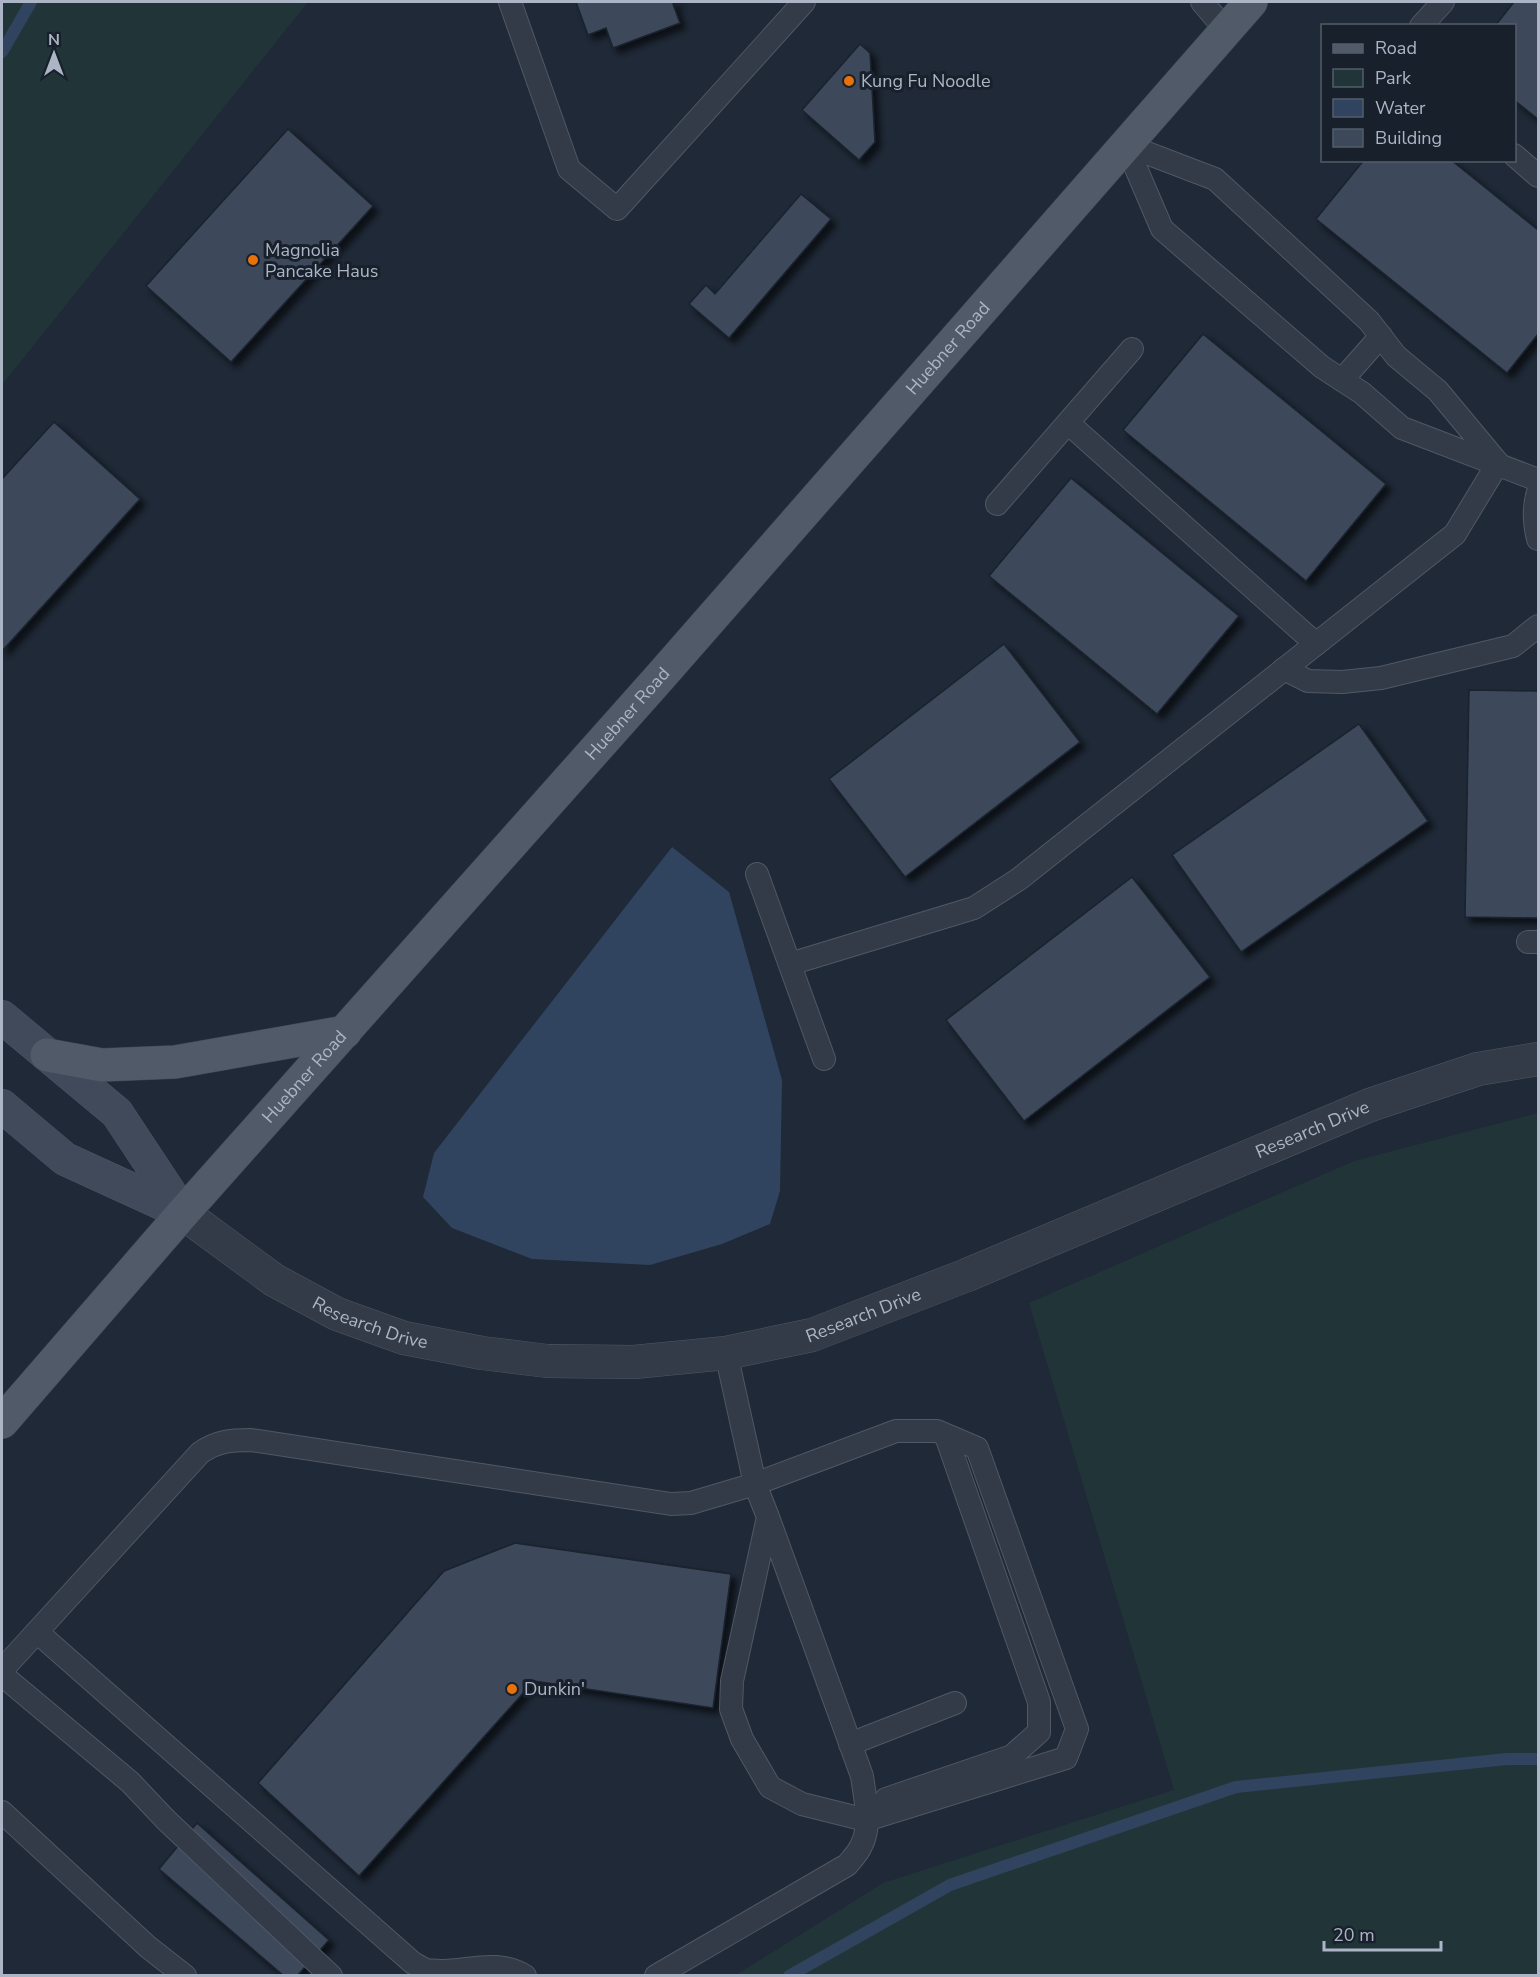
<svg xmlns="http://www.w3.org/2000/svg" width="1540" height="1977" viewBox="0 0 1540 1977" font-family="'Nunito Sans',sans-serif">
<defs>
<filter id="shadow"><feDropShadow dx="5.5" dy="5.5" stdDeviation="3" flood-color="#0009"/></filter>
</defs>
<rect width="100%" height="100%" fill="#1f2937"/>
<g fill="#213538">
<path d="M2 2H308L2 385Z"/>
<path d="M1538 1113V1975H736L883 1883 1174 1790 1029 1303 1354 1161Z"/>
</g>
<path fill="#31445f" d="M672 847 729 892 782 1080 780 1191 770 1224 722 1244 650 1265 532 1259 452 1228 423 1197 434 1153Z"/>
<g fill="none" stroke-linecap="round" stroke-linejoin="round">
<g stroke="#31445f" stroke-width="12">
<path d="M2 52 31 2"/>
<path d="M789 1976 950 1885 1236 1787 1507 1759H1538"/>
</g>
</g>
<g fill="#3c495a" stroke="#1a222e" stroke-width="1.5" filter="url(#shadow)">
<path d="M576 2H679L673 4 680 23 613 48 606 28 588 35Z"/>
<path d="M1514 2H1538V119L1514 100V26H1495Z"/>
<path d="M860 44 870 53 875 142 859 160 802 110Z"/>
<path d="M288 129 373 206 231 362 146 286Z"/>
<path d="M1364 160H1451L1538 230V334L1507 373 1316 219Z"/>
<path d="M801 194 831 219 729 338 689 304 706 285 715 294Z"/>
<path d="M1203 334 1386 484 1306 581 1123 430Z"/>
<path d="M54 422 140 499 2 651V479Z"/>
<path d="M1071 478 1239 616 1157 714 989 576Z"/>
<path d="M1004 644 1080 742 905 877 829 779Z"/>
<path d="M1469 690 1538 691V918L1465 917Z"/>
<path d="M1359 724 1428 821 1241 952 1172 855Z"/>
<path d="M1132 877 1210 977 1024 1121 946 1020Z"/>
<path d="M515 1543 731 1574 713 1708 534 1681 359 1876 258 1783 444 1571Z"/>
<path d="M197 1823 329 1940 297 1976H284L159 1869Z"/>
</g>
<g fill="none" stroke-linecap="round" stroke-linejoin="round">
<defs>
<g id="lane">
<path d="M510 2 569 169 617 209 804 2"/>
<path d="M1202 2 1226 30"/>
<path d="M1421 26 1443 2"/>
<path d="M1126 145 1162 229 1322 367 1362 393 1402 428 1538 480"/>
<path d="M1126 145 1215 179 1369 321 1396 356 1438 391 1497 462"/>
<path d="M1514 155 1538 176"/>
<path d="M1342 380 1381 336"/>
<path d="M1068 423 1316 644"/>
<path d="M1538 492C1533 508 1534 523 1538 539"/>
<path d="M997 504 1132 349"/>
<path d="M1284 669 1308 681 1342 682 1381 678 1513 646 1538 626"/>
<path d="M757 874 824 1059"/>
<path d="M1528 942H1538"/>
<path d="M790 964 974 908 1019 879 1455 534 1498 463"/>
<path d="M37 1632 413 1963C417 1965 421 1968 426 1970 430 1971 435 1970 440 1971 470 1971 497 1959 525 1976"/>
<path d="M2 1670 200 1453C217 1441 231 1440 251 1440L671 1504 691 1503 755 1484 726 1353"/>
<path d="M2 1675 130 1782 166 1820 331 1976"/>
<path d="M850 1744 955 1703"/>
<path d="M886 1799 1012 1756 1039 1732V1702L946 1436"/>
<path d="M2 1812 148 1947 185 1976"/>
<path d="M656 1976 847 1865C852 1859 858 1853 861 1846 872 1826 865 1798 862 1776L768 1517 755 1484 896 1431H937L977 1448 1077 1729 1066 1758 866 1820 802 1804 770 1787 742 1739 731 1709 732 1681 768 1517"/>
</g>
<g id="street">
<path id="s1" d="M183 1213 274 1280 337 1314 404 1338 482 1353 547 1361 634 1362 726 1353 812 1335 967 1275 1370 1105 1478 1069 1538 1059"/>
</g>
<g id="secondary">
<path d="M2 1017 117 1113 183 1213"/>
<path d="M2 1106 65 1159 183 1213"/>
</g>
<g id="primary">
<path d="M47 1055 102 1065 175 1062 345 1032"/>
<path id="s2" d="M2 1422 183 1213 660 677 1251 2"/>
</g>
</defs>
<use href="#lane" stroke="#505866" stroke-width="24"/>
<use href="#street" stroke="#505866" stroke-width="34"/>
<use href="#secondary" stroke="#505866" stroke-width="34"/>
<use href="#primary" stroke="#3c4451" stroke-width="34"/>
<use href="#lane" stroke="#323b47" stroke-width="22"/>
<use href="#street" stroke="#323b47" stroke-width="33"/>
<use href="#secondary" stroke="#404a5b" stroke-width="33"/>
<use href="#primary" stroke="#505a68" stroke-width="33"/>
</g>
<g fill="#e8710a" stroke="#18202c" stroke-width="2">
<circle cx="849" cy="81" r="6"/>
<circle cx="253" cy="260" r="6"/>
<circle cx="512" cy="1689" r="6"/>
</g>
<g text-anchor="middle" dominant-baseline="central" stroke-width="6" stroke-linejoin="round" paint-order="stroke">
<g font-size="18" fill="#acb5c5" stroke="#18202c" text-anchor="start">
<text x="861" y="81">Kung Fu Noodle</text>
<text x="265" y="250">Magnolia<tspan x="265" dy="21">Pancake Haus</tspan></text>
<text x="524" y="1689">Dunkin'</text>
</g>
<g font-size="18" fill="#acb5c5" stroke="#18202c">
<text stroke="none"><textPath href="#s2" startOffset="1431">Huebner Road</textPath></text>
<text stroke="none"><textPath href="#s2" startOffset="945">Huebner Road</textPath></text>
<text stroke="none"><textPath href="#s2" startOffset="459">Huebner Road</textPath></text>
<text stroke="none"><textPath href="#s1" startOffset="1209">Research Drive</textPath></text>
<text stroke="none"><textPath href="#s1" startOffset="723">Research Drive</textPath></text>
<text stroke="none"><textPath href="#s1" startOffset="219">Research Drive</textPath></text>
</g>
</g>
<rect width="1540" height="1977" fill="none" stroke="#acb5c5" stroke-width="6"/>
<rect x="1321" y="24" width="195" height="138" fill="#18202c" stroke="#535c69" stroke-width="1.5"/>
<rect x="1333" y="44" width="30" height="9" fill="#505a68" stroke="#535c69" stroke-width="1.5"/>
<text x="1375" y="54" font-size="18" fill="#acb5c5">Road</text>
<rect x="1333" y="69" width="30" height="18" fill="#213538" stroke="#535c69" stroke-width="1.5"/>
<text x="1375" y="84" font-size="18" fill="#acb5c5">Park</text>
<rect x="1333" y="99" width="30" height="18" fill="#31445f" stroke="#535c69" stroke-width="1.5"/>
<text x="1375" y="114" font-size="18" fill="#acb5c5">Water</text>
<rect x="1333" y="129" width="30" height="18" fill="#3c495a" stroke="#535c69" stroke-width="1.5"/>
<text x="1375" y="144" font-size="18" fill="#acb5c5">Building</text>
<g transform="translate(54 54)" stroke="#18202c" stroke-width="4.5" paint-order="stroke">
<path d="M0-4.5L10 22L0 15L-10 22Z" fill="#acb5c5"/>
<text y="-9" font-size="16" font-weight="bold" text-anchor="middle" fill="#acb5c5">N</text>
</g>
<path d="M1324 1941v9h117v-9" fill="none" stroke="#acb5c5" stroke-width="3"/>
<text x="1333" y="1941" font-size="18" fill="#acb5c5" stroke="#18202c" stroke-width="4.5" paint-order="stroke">20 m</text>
</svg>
